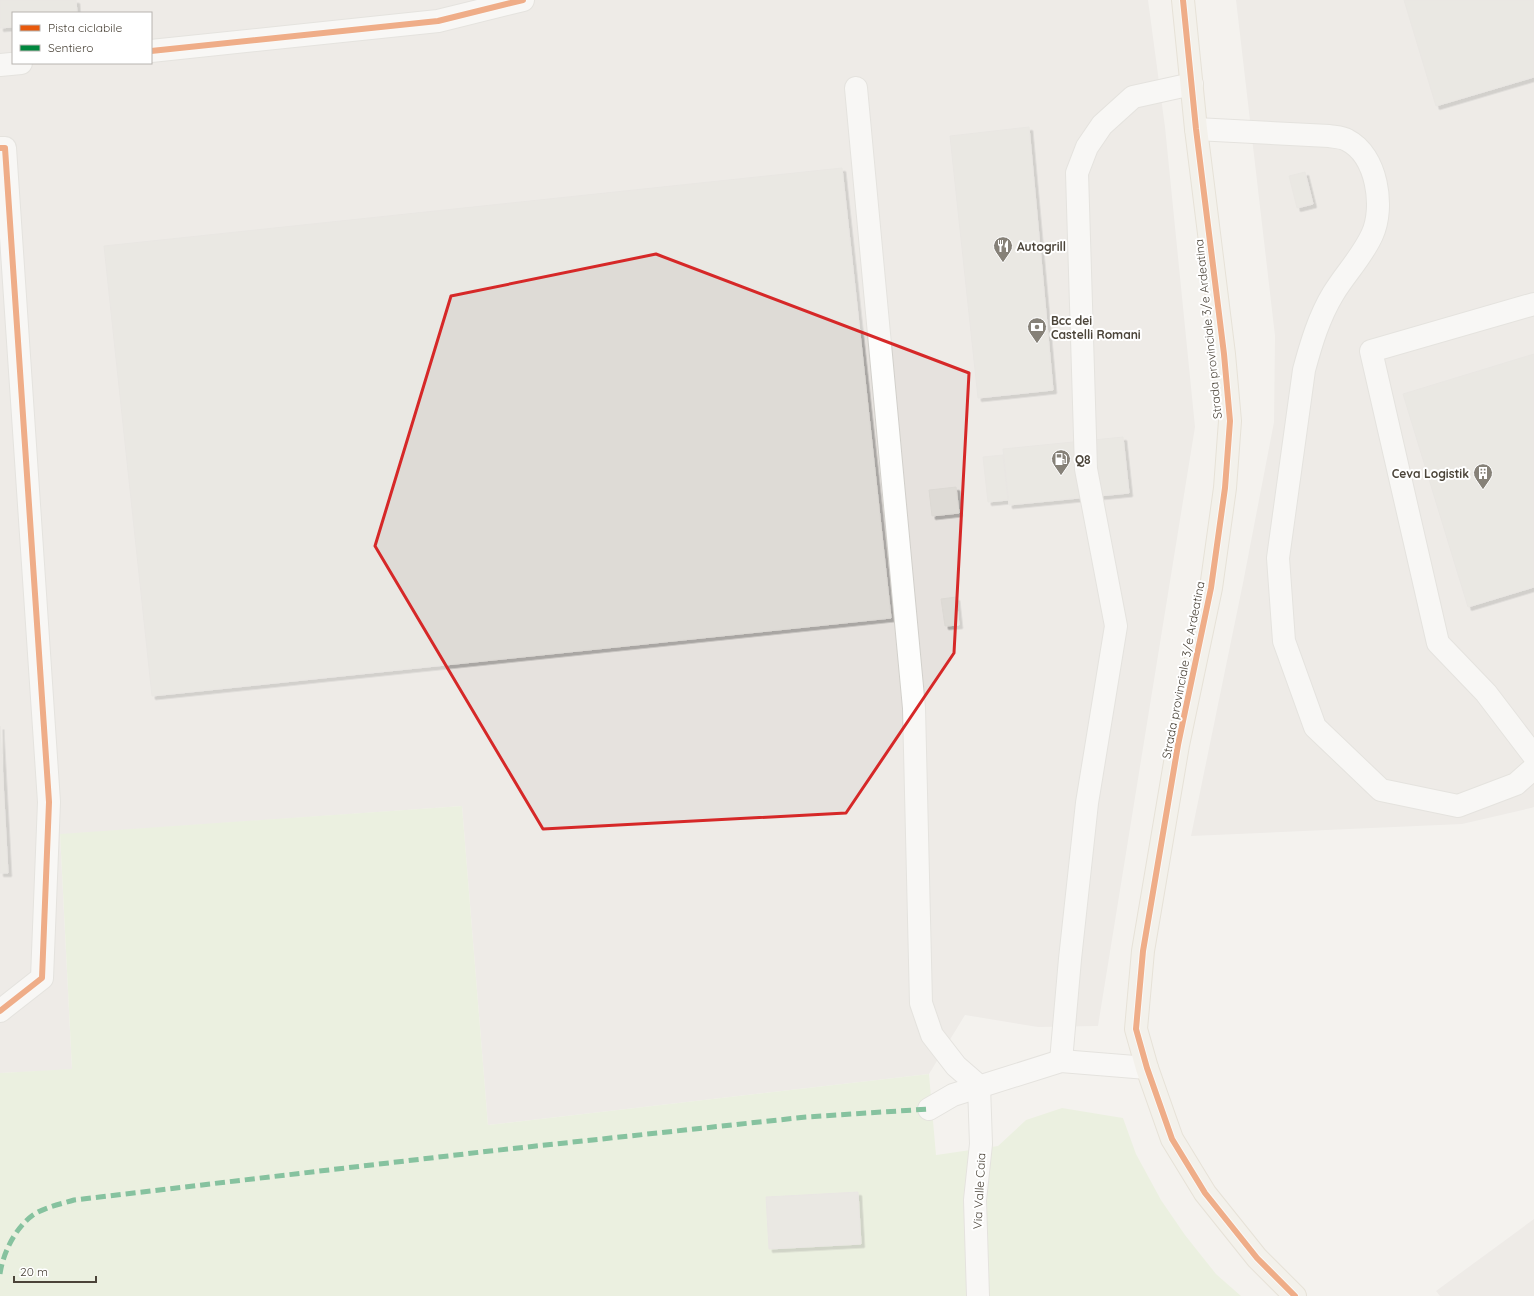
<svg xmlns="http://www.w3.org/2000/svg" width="1534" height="1296" viewBox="0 0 1534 1296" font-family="Quicksand,sans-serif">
<defs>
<filter id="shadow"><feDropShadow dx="3.5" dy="3.5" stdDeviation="0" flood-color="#0004"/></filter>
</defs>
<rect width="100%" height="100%" fill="#f4f2ee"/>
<g fill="#e6e2de" fill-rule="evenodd">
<path d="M0 0H1148L1165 127 1195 427 1098 1026 1038 1027 965 1015 929 1074 488 1125 462 806 60 835 72 1070 0 1073ZM13 13H151V63H13Z"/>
<path d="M1236 0H1534V807L1531 808 1462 824 1191 836 1243 583 1274 422 1275 336Z"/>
<path d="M1534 1219V1296H1440L1436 1291Z"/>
</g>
<path fill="#e1eecf" d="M462 806 488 1125 929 1074 936 1155 998 1146 1026 1120 1062 1108 1123 1118 1136 1154 1161 1200 1185 1235 1216 1274 1241 1296H0V1073L72 1069 60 834Z"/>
<g fill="#dedbd6" stroke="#dcd9d4" filter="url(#shadow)">
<path d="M0 0H76L77 13H13V27L0 28Z"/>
<path d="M1404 0H1534V77L1436 106Z"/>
<path d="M1029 127 1053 390 978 398 950 136Z"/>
<path d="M842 168 891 618 152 696 104 246Z"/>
<path d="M1305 172 1313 204 1297 208 1289 176Z"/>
<path d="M1534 354V587L1468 607 1403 394Z"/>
<path d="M1123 437 1129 493 1009 505 1003 449Z"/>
<path d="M1003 455 1008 500 988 502 983 457Z"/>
<path d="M956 487 959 513 932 516 929 490Z"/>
<path d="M956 597 959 625 945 626 941 599Z"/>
<path d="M0 726 8 873H0Z"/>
<path d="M858 1192 861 1244 769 1249 766 1197Z"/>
</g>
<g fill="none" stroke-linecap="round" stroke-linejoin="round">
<defs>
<g id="minor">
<path d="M151 51 438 21 523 0"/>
<path d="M0 65 21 63"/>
<path d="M856 88 914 708 921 1003 932 1035 956 1066 979 1086 981 1144 975 1200 978 1296"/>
<path d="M1196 129 1329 136C1334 137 1342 137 1347 140 1377 155 1385 207 1372 235 1362 257 1345 274 1333 294 1319 317 1311 344 1304 370L1278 558 1284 641 1315 727 1381 790 1458 806 1516 784 1534 768"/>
<path d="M0 148H5L49 802 42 978 0 1011"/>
<path d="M1534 304 1371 351 1438 643 1486 693 1534 756"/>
<path d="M1061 1061 1070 959 1087 803 1116 626 1086 469 1077 173 1087 147 1102 125 1133 97 1192 84"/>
<path d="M929 1109 953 1095 1061 1061 1147 1068"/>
</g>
<path id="major" d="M1183 0 1196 129 1224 354 1230 421 1225 488 1211 588 1178 745 1143 951 1136 1029 1147 1068 1172 1139 1205 1193 1257 1258 1295 1296"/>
</defs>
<use href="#minor" stroke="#d2d0cb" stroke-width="24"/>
<use href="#major" stroke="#d6cebb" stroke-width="24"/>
<use href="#minor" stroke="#fdfdfc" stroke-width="22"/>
<use href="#major" stroke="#f2efe6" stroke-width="22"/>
<path stroke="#00873e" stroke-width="5" stroke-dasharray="10 5" stroke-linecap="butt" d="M0 1274C3 1253 15 1228 33 1215 45 1207 61 1204 74 1200L490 1151 806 1117 929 1109"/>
<defs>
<g id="cycleway">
<path d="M1183 0 1196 129 1224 354 1230 421 1225 488 1211 588 1178 745 1143 951 1136 1029 1147 1068 1172 1139 1205 1193 1257 1258 1295 1296"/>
<path d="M151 51 438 21 523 0"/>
<path d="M0 148H5L49 802 42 978 0 1011"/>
</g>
</defs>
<use href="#cycleway" stroke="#fff" stroke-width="8"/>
<use href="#cycleway" stroke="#e8590c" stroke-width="6"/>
</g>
<path d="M0 0H1534V1296H0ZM656 254 969 373 954 653 846 813 543 829 375 546 451 296Z" fill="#f4f2ee" fill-opacity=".55" fill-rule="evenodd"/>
<path fill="none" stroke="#d62828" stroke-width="3" stroke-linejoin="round" d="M656 254 969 373 954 653 846 813 543 829 375 546 451 296Z"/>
<defs>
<symbol id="restaurant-pin" viewBox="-11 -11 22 30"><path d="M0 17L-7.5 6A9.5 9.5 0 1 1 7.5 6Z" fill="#868178" stroke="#fff"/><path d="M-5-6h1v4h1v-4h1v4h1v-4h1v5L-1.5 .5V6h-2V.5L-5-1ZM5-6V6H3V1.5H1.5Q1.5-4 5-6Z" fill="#fff"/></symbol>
<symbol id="bank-pin" viewBox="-11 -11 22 30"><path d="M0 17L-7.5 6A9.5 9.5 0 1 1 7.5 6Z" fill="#868178" stroke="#fff"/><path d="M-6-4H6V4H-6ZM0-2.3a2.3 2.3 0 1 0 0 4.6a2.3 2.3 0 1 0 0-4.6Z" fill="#fff"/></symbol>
<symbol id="fuel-pin" viewBox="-11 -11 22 30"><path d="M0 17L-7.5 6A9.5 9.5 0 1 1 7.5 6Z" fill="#868178" stroke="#fff"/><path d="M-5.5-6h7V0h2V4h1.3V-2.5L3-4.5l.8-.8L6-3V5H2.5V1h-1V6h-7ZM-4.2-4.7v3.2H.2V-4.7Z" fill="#fff"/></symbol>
<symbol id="building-pin" viewBox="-11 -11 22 30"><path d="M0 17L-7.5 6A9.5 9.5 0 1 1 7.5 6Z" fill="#868178" stroke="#fff"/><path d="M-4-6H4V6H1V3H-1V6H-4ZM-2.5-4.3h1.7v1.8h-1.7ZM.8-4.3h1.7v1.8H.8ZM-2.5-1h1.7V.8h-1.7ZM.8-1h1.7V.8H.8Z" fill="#fff"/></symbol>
</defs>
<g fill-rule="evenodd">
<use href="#restaurant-pin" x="992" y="235" width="22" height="30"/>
<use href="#bank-pin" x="1026" y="316" width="22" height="30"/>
<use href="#fuel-pin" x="1050" y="448" width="22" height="30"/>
<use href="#building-pin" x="1472" y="462" width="22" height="30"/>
</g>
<g text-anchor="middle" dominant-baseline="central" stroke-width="4" stroke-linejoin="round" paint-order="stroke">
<g font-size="12" font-weight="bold" fill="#4b4439" stroke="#fff" text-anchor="start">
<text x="1017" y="246">Autogrill</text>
<text x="1051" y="320">Bcc dei<tspan x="1051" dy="14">Castelli Romani</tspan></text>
<text x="1075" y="459">Q8</text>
<text x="1469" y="473" text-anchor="end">Ceva Logistik</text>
</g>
<g font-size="12" fill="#4b4439" stroke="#fff">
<text transform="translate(1208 329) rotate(-96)">Strada provinciale 3/e Ardeatina</text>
<text transform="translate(1183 670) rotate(-79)">Strada provinciale 3/e Ardeatina</text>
<text transform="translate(979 1191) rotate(-87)">Via Valle Caia</text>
</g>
</g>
<rect x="12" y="12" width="140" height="52" fill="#ffffff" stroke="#b7b4b0"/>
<rect x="20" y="25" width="20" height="6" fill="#e8590c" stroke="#b7b4b0"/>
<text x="48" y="32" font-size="12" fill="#4b4439">Pista ciclabile</text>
<rect x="20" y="45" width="20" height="6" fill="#00873e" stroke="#b7b4b0"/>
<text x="48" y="52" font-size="12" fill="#4b4439">Sentiero</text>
<path d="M14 1276v6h82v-6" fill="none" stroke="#4b4439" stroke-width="2"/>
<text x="20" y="1276" font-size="12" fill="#4b4439" stroke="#ffffff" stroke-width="3" paint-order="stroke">20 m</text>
</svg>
